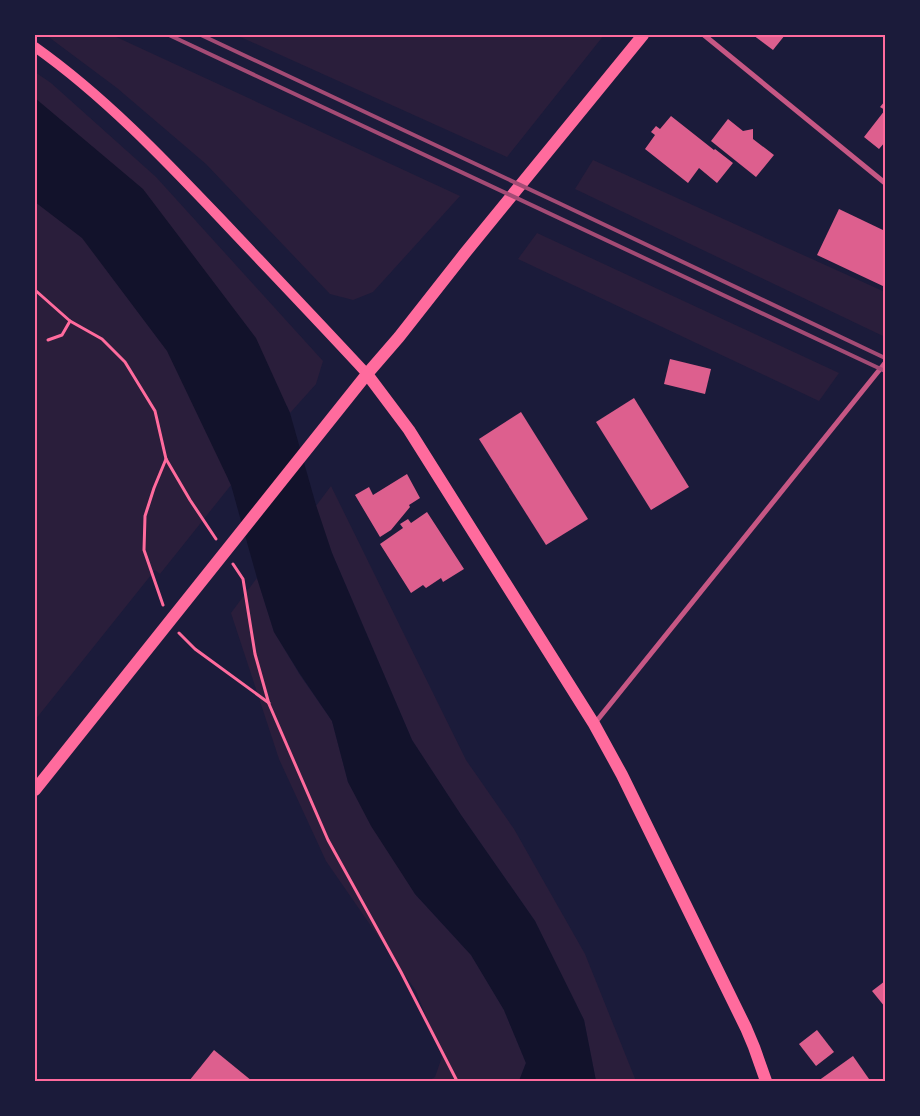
<svg xmlns="http://www.w3.org/2000/svg" width="920" height="1116" viewBox="0 0 920 1116" font-family="Overpass,sans-serif">
<rect width="100%" height="100%" fill="#1b1b3a"/>
<g fill="#2a1e3b">
<path d="M46 35H112L460 196 373 292 353 300 330 294 206 164 117 88Z"/>
<path d="M236 35H604L507 157Z"/>
<path d="M35 72 51 83 156 177 323 361 316 384 290 413 287 406 228 479 231 485 160 574 155 570 35 720Z"/>
<path d="M593 160 885 292V334L883 336 575 189Z"/>
<path d="M537 233 839 373 819 401 518 259Z"/>
<path d="M331 486 466 760 514 829 585 954 636 1081H596L584 1020 535 921 461 815 412 740 332 553 316 506Z"/>
<path d="M257 578 274 632 300 675 332 721 348 782 415 894 471 955 504 1010 526 1063 519 1081H428L435 1077 442 1057 416 991 326 861 279 759 231 613Z"/>
</g>
<path fill="#12122b" d="M35 98 143 189 256 338 290 413 316 505 332 553 412 740 461 815 535 921 584 1020 596 1081H519L526 1063 504 1010 471 955 415 894 371 826 348 782 332 721 300 674 274 632 257 578 231 485 167 351 82 238 35 202Z"/>
<g fill="#dd5f8e">
<path d="M753 35H785L773 50Z"/>
<path d="M885 101V142L879 149 864 137 885 110 880 107Z"/>
<path d="M671 116 714 150 715 149 733 163 717 183 699 168 688 183 645 149 655 135 651 132 656 126 660 129Z"/>
<path d="M728 119 743 131 753 129V139L774 155 756 177 711 141Z"/>
<path d="M839 209 885 231V287L817 255Z"/>
<path d="M670 359 711 369 705 394 664 384Z"/>
<path d="M634 398 689 487 651 510 596 422Z"/>
<path d="M521 412 588 519 546 545 479 439Z"/>
<path d="M407 474 420 498 409 505 410 507 391 530 380 537 355 495 369 487 373 495Z"/>
<path d="M427 512 464 569 443 582 441 578 426 588 423 585 411 593 380 544 403 528 400 524 408 519 411 523Z"/>
<path d="M885 981V1007L872 991Z"/>
<path d="M817 1030 834 1052 816 1066 799 1044Z"/>
<path d="M214 1050 252 1081H189Z"/>
<path d="M853 1056 869 1079 866 1081H818Z"/>
</g>
<g fill="none" stroke-linecap="round" stroke-linejoin="round">
<g stroke="#ff6b9d" stroke-width="3">
<path d="M35 290 70 321 102 339 125 362 155 411 166 459 190 500 216 539"/>
<path d="M48 340 62 335 70 321"/>
<path d="M233 564 243 579 255 654 269 704 328 840 401 972 457 1081"/>
<path d="M163 605 144 550 145 516 154 488 166 459"/>
<path d="M179 633 195 649 269 703"/>
</g>
<g stroke="#c65784" stroke-width="5">
<path d="M704 35 885 183"/>
<path d="M595 723 885 363"/>
</g>
<path stroke="#ff6b9d" stroke-width="10" d="M35 47C104 96 163 158 221 219 270 271 319 322 367 374"/>
<g stroke="#ff6b9d" stroke-width="12">
<path d="M367 374 409 430 594 724 622 775 746 1028 754 1047 766 1081"/>
<path d="M35 790 367 374 399 337 465 253 643 35"/>
</g>
<g stroke="#a44b75" stroke-width="4">
<path d="M169 35 885 371"/>
<path d="M201 35C430 141 657 250 885 358"/>
</g>
</g>
<rect width="920" height="1116" fill="none" stroke="#1b1b3a" stroke-width="72"/>
<rect x="36" y="36" width="848" height="1044" fill="none" stroke="#ff6b9d" stroke-width="2"/>
</svg>
